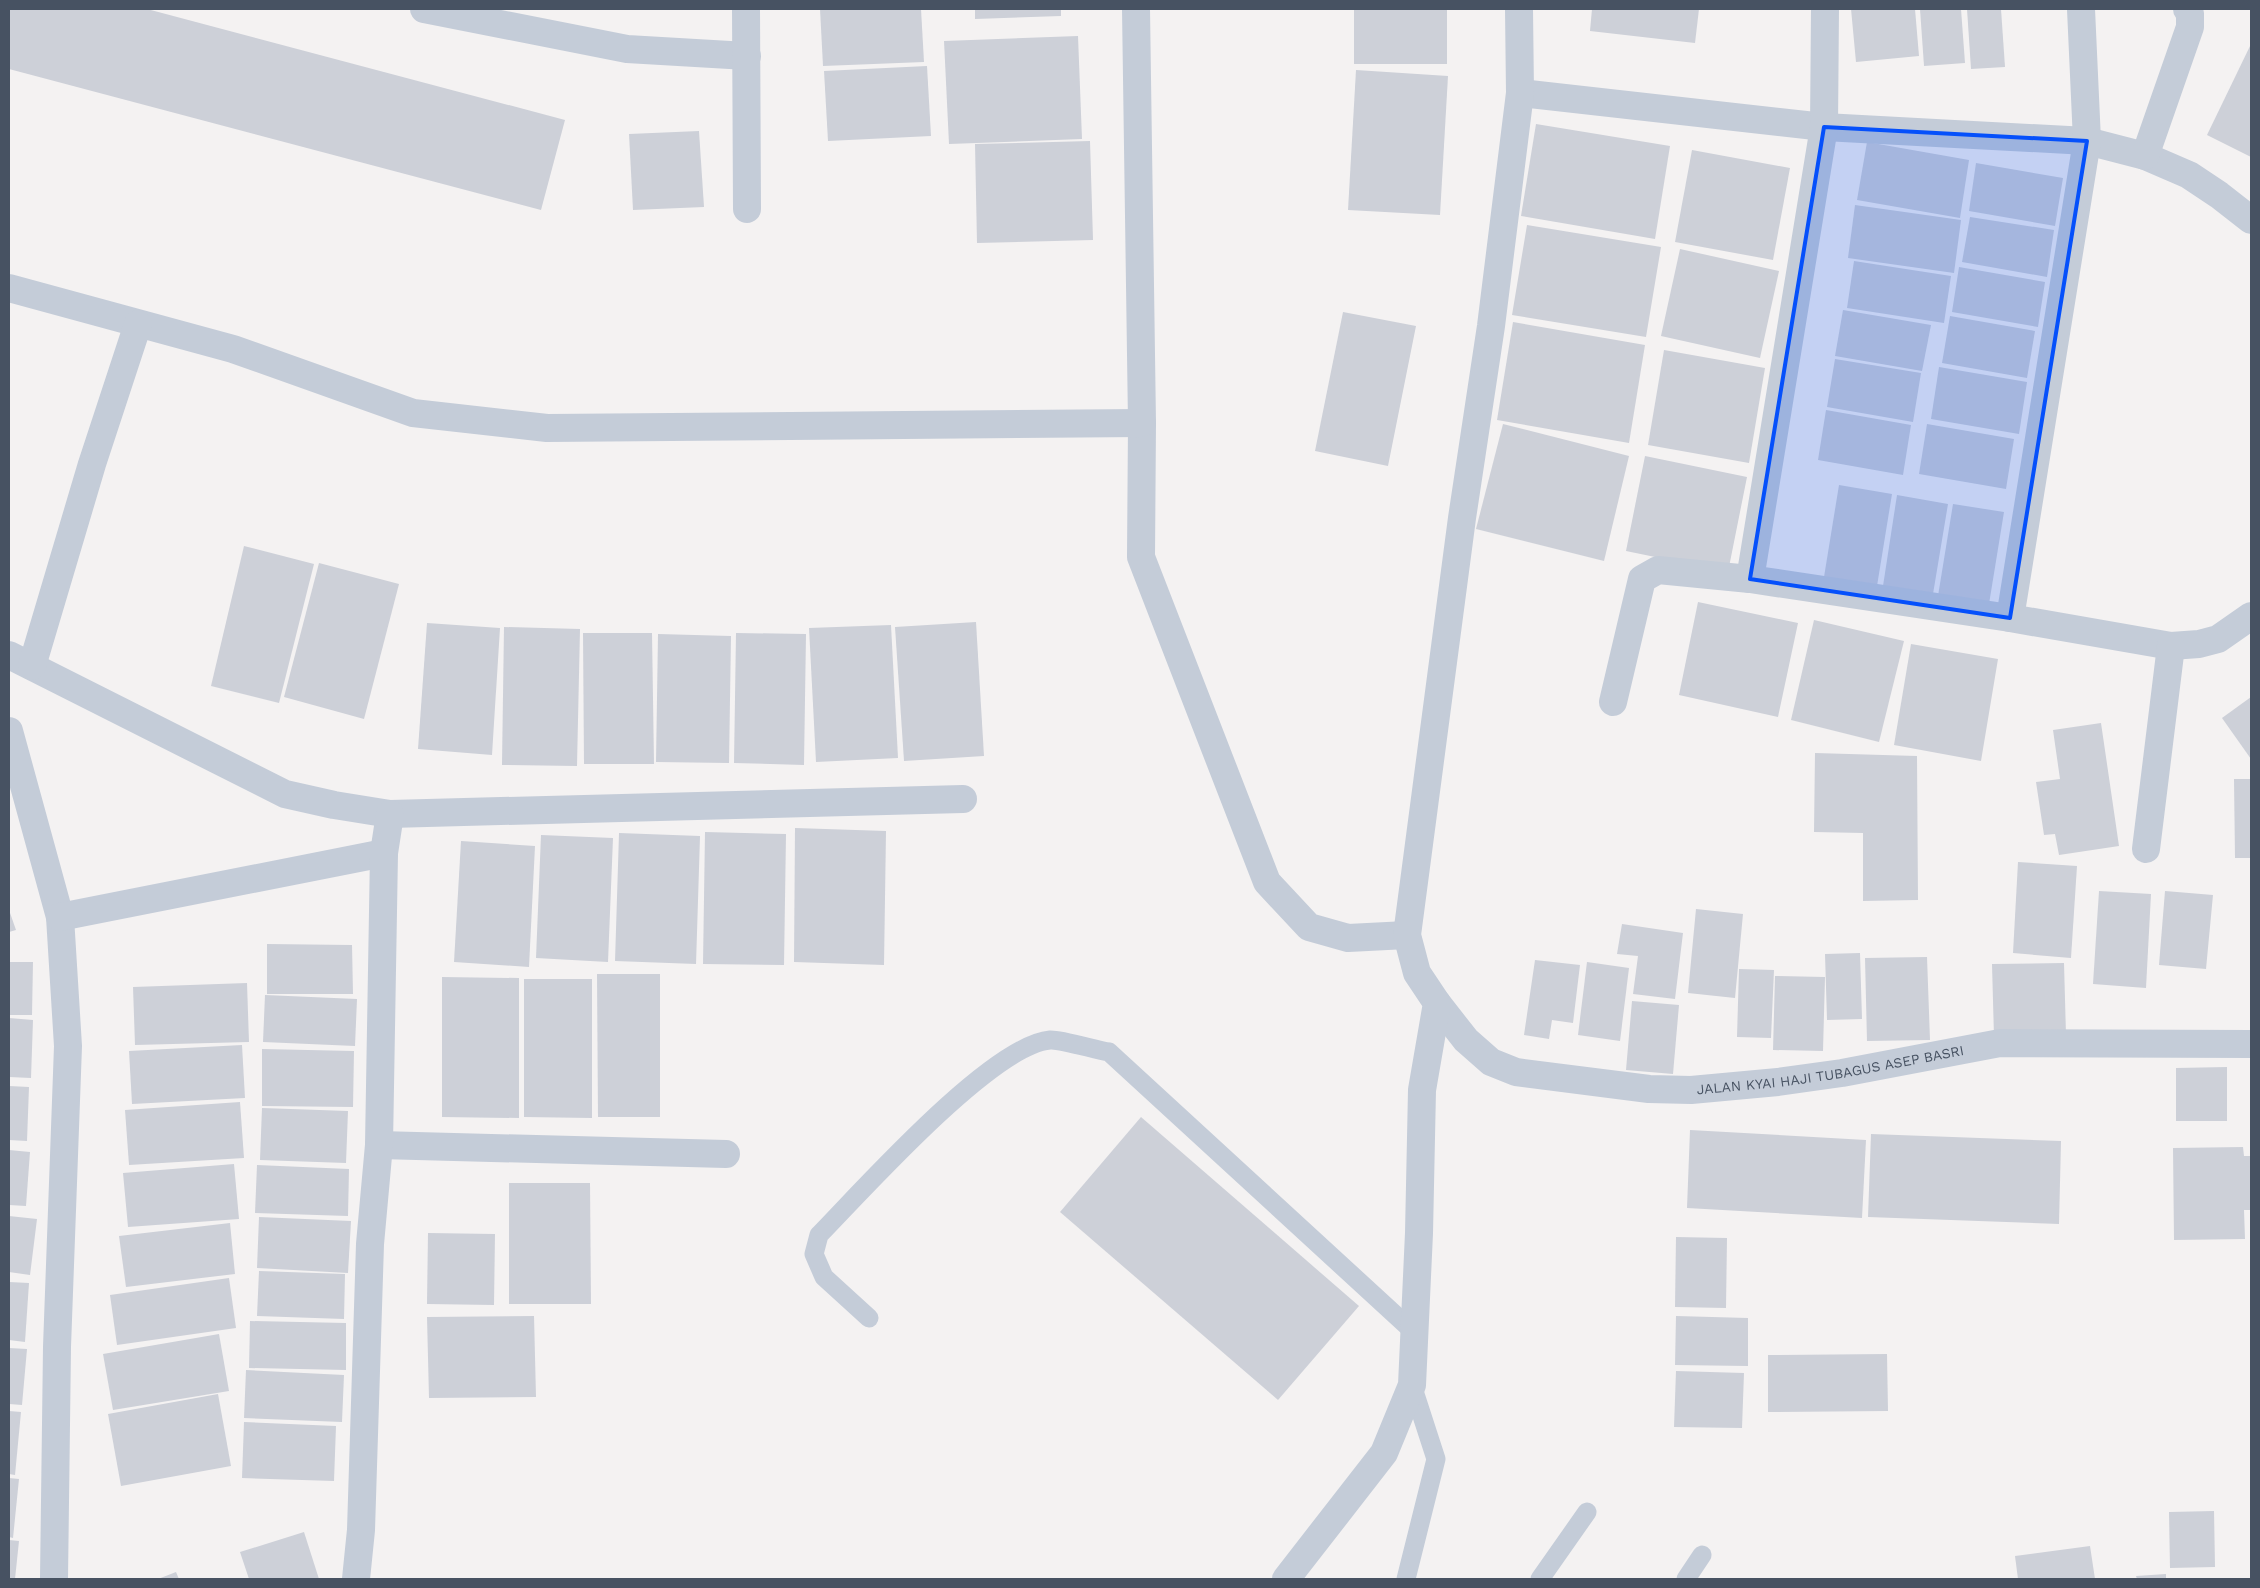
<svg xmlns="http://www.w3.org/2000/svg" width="2260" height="1588" viewBox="0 0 2260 1588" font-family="'Work Sans',sans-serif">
<rect width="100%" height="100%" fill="#f4f2f2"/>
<g fill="#cdd0d8">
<path d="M9 9H147L565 120 541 210 9 69Z"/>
<path d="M820 9H921L924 62 823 66Z"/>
<path d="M975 9H1061V16L975 19Z"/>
<rect x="1354" y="9" width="93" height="55"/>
<path d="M1592 9H1699L1695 43 1590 31Z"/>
<path d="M1851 9H1915L1919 56 1856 62Z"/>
<path d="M1920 9H1961L1965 63 1924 66Z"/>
<path d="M1967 9H2001L2005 67 1971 69Z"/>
<path d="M1078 36 1082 139 949 144 944 41Z"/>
<path d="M2251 44V157L2207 135Z"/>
<path d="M927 66 931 136 828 141 824 71Z"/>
<path d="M1356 70 1448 76 1440 215 1348 210Z"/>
<path d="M1536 124 1670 146 1655 239 1521 216Z"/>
<path d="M699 131 704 207 633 210 629 134Z"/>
<path d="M1090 141 1093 240 977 243 975 144Z"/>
<path d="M1867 142 1969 160 1960 218 1857 200Z"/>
<path d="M1692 150 1790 168 1773 260 1675 242Z"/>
<path d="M1976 163 2063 178 2055 226 1969 211Z"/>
<path d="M1855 205 1961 220 1954 273 1848 258Z"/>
<path d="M1970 217 2054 230 2047 277 1962 262Z"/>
<path d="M1527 225 1661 247 1646 337 1512 315Z"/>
<path d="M1680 249 1779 271 1760 358 1661 336Z"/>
<path d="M1854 261 1951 276 1944 323 1847 308Z"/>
<path d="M1959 267 2045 282 2038 327 1952 312Z"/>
<path d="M1843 310 1931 325 1922 371 1835 356Z"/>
<path d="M1343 312 1416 326 1388 466 1315 451Z"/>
<path d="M1950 316 2035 331 2027 378 1942 363Z"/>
<path d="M1513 322 1645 345 1629 443 1497 420Z"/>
<path d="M1664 350 1765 368 1749 463 1648 445Z"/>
<path d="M1835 359 1921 373 1913 422 1827 407Z"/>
<path d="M1939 367 2027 382 2019 434 1931 419Z"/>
<path d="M1826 410 1911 425 1903 475 1818 460Z"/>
<path d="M1503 424 1629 456 1604 561 1476 529Z"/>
<path d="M1927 424 2014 439 2006 489 1919 474Z"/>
<path d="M1645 456 1747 477 1728 572 1626 551Z"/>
<path d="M1839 485 1892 494 1877 586 1824 577Z"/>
<path d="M1897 495 1948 504 1933 594 1883 586Z"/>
<path d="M1953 504 2004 512 1989 604 1938 596Z"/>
<path d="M244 546 314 564 279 703 211 686Z"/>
<path d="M319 563 399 584 364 719 284 697Z"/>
<path d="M1698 602 1798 623 1778 717 1679 695Z"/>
<path d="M1814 620 1904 641 1879 742 1791 720Z"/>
<path d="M976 622 984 756 904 761 895 627Z"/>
<path d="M427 623 500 628 492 755 418 749Z"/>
<path d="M891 625 898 758 816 762 809 628Z"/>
<path d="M504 627 580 629 577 766 502 765Z"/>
<path d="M583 633H652L654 764H584Z"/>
<path d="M736 633 806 634 804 765 734 763Z"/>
<path d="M658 634 731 636 729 763 656 762Z"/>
<path d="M1911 644 1998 659 1981 761 1894 745Z"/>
<path d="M2251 697V759L2222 718Z"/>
<path d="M2101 723 2119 846 2059 855 2055 834 2044 835 2036 782 2060 779 2053 730Z"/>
<path d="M1815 753 1917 756 1918 900 1863 901V833L1814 832Z"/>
<path d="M2234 779H2251V858H2235Z"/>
<path d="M795 828 886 831 884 965 794 962Z"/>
<path d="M705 832 786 834 784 965 703 964Z"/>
<path d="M619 833 700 836 696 964 615 961Z"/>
<path d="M541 835 613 838 608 962 536 958Z"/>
<path d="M461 841 535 846 529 967 454 962Z"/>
<path d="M2018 862 2077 866 2071 958 2013 953Z"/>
<path d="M2099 891 2151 894 2146 988 2093 984Z"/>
<path d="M2165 891 2213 895 2206 969 2159 965Z"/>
<path d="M1696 909 1743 914 1735 998 1688 993Z"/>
<path d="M9 910 16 930 9 932Z"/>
<path d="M1622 924 1683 933 1675 999 1633 994 1638 956 1617 954Z"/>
<path d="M267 944 352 945 353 994H267Z"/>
<path d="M1860 953 1862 1019 1827 1020 1825 954Z"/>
<path d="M1927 957 1930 1040 1867 1041 1865 958Z"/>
<path d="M1535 960 1580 965 1573 1023 1552 1020 1549 1039 1524 1035Z"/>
<path d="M9 962H33L32 1015H9Z"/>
<path d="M1587 962 1629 968 1620 1041 1578 1035Z"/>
<path d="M2064 963 2066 1035 1994 1037 1992 964Z"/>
<path d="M1739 969 1774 970 1771 1038 1737 1037Z"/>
<path d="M597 974H660V1117H598Z"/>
<path d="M1775 976 1825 977 1823 1051 1773 1050Z"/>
<path d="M442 977 519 978V1118L442 1117Z"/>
<path d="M524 979H592V1118L524 1117Z"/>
<path d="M247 983 249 1042 135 1045 133 987Z"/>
<path d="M265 995 357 999 355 1046 263 1042Z"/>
<path d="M1632 1001 1679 1005 1673 1074 1626 1070Z"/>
<path d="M9 1018 33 1020 31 1078 9 1077Z"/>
<path d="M242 1045 245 1098 132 1104 129 1051Z"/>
<path d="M262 1049 354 1051 353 1107 262 1106Z"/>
<path d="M2227 1067V1121H2176V1068Z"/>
<path d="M9 1086 29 1087 27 1141 9 1140Z"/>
<path d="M240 1102 244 1158 129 1165 125 1110Z"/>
<path d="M262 1108 348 1111 346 1163 260 1160Z"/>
<path d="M1141 1117 1359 1306 1278 1400 1060 1212Z"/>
<path d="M1690 1130 1866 1140 1862 1218 1687 1208Z"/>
<path d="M1871 1134 2061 1141 2059 1224 1868 1217Z"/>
<path d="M2243 1147 2244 1156H2251V1210H2244L2245 1239 2174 1240 2173 1148Z"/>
<path d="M9 1150 30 1152 26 1206 9 1205Z"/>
<path d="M234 1164 239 1219 128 1227 123 1173Z"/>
<path d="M257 1165 349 1169 348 1216 255 1213Z"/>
<path d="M509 1183H590L591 1304H509Z"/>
<path d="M9 1216 37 1219 30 1275 9 1272Z"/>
<path d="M259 1217 351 1221 348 1273 257 1268Z"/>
<path d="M230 1223 235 1274 126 1287 119 1236Z"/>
<path d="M428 1233 495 1234 494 1305 427 1304Z"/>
<path d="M1676 1237 1727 1238 1726 1308 1675 1307Z"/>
<path d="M259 1271 345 1274 344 1319 257 1316Z"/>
<path d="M229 1278 236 1328 117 1345 110 1295Z"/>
<path d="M9 1282 29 1283 25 1342 9 1340Z"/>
<path d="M534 1316 536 1397 429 1398 427 1317Z"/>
<path d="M1676 1316 1748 1318V1366L1675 1365Z"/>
<path d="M250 1321 346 1323V1370L249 1368Z"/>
<path d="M219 1334 229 1391 113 1410 103 1354Z"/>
<path d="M9 1348 27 1349 22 1405 9 1404Z"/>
<path d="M1887 1354 1888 1411 1768 1412V1355Z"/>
<path d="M246 1370 344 1375 342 1422 244 1418Z"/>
<path d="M1676 1371 1744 1373 1742 1428 1674 1427Z"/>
<path d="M218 1394 231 1466 121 1486 108 1414Z"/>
<path d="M9 1411 21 1412 15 1475 9 1474Z"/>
<path d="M244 1422 336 1426 334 1481 242 1478Z"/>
<path d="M9 1478 19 1479 13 1538 9 1537Z"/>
<path d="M2214 1511 2215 1567 2170 1568 2169 1512Z"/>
<path d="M304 1532 319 1579H249L240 1552Z"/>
<path d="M9 1540 19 1541 15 1579H9Z"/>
<path d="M2090 1546 2095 1579H2018L2015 1556Z"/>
<path d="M176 1572 179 1579H158Z"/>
<path d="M2166 1574V1579H2137L2136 1576Z"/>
</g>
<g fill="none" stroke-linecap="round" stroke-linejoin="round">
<g stroke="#c4ccd8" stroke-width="19">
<path d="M869 1318 824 1277 814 1254 819 1235C863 1190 992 1045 1050 1040 1060 1039 1096 1050 1109 1052L1415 1333"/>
<path d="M1406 1579 1436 1459 1412 1385"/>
<path d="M1540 1579 1587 1512"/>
<path d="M1686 1579 1702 1555"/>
</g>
<g stroke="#c4ccd8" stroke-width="28">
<path d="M424 9 627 49 747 56"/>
<path d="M746 9 747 209"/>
<path d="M1136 9 1142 423 1141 557 1267 882 1309 927 1348 938 1407 935"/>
<path d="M1520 93 1824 127 2087 141 2145 156 2189 175 2219 195 2251 220"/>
<path d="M2145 156 2190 27V13L2187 9"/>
<path d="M9 288 233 349 413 413 547 428 1142 423"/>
<path d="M1750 579 1824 127 1825 9"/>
<path d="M2010 618 2087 141 2081 9"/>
<path d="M9 655 285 794 334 805 390 814 963 799"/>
<path d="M32 666 92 464 138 324"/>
<path d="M1613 702 1642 579 1658 570 1750 579 2010 618 2171 646 2199 644 2218 639 2251 616"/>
<path d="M9 731 60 917 68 1046 57 1347 54 1579"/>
<path d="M2146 849 2171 646"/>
<path d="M60 917 384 853"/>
<path id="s1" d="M1437 1003 1466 1040 1491 1062 1516 1072 1649 1089 1691 1090 1778 1082 1842 1073 2000 1043 2251 1044"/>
<path d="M379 1145 726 1154"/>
<path d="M356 1579 361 1530 370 1244 379 1145 384 853 390 814"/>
<path d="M1286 1579 1384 1453 1412 1385 1419 1233 1422 1090 1437 1003 1417 973 1407 935 1462 518 1491 326 1520 93 1519 9"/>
</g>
</g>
<path fill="#0550fb" fill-opacity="0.2" stroke="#0550fb" stroke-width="4" stroke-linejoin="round" d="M1824 127 2087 141 2010 618 1750 579Z"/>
<g text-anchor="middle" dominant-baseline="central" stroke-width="5" stroke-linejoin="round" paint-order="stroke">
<g font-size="14" fill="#475262" stroke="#fff">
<text stroke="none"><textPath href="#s1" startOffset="424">JALAN KYAI HAJI TUBAGUS ASEP BASRI</textPath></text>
</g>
</g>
<rect width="2260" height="1588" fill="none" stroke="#475262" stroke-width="20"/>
</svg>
